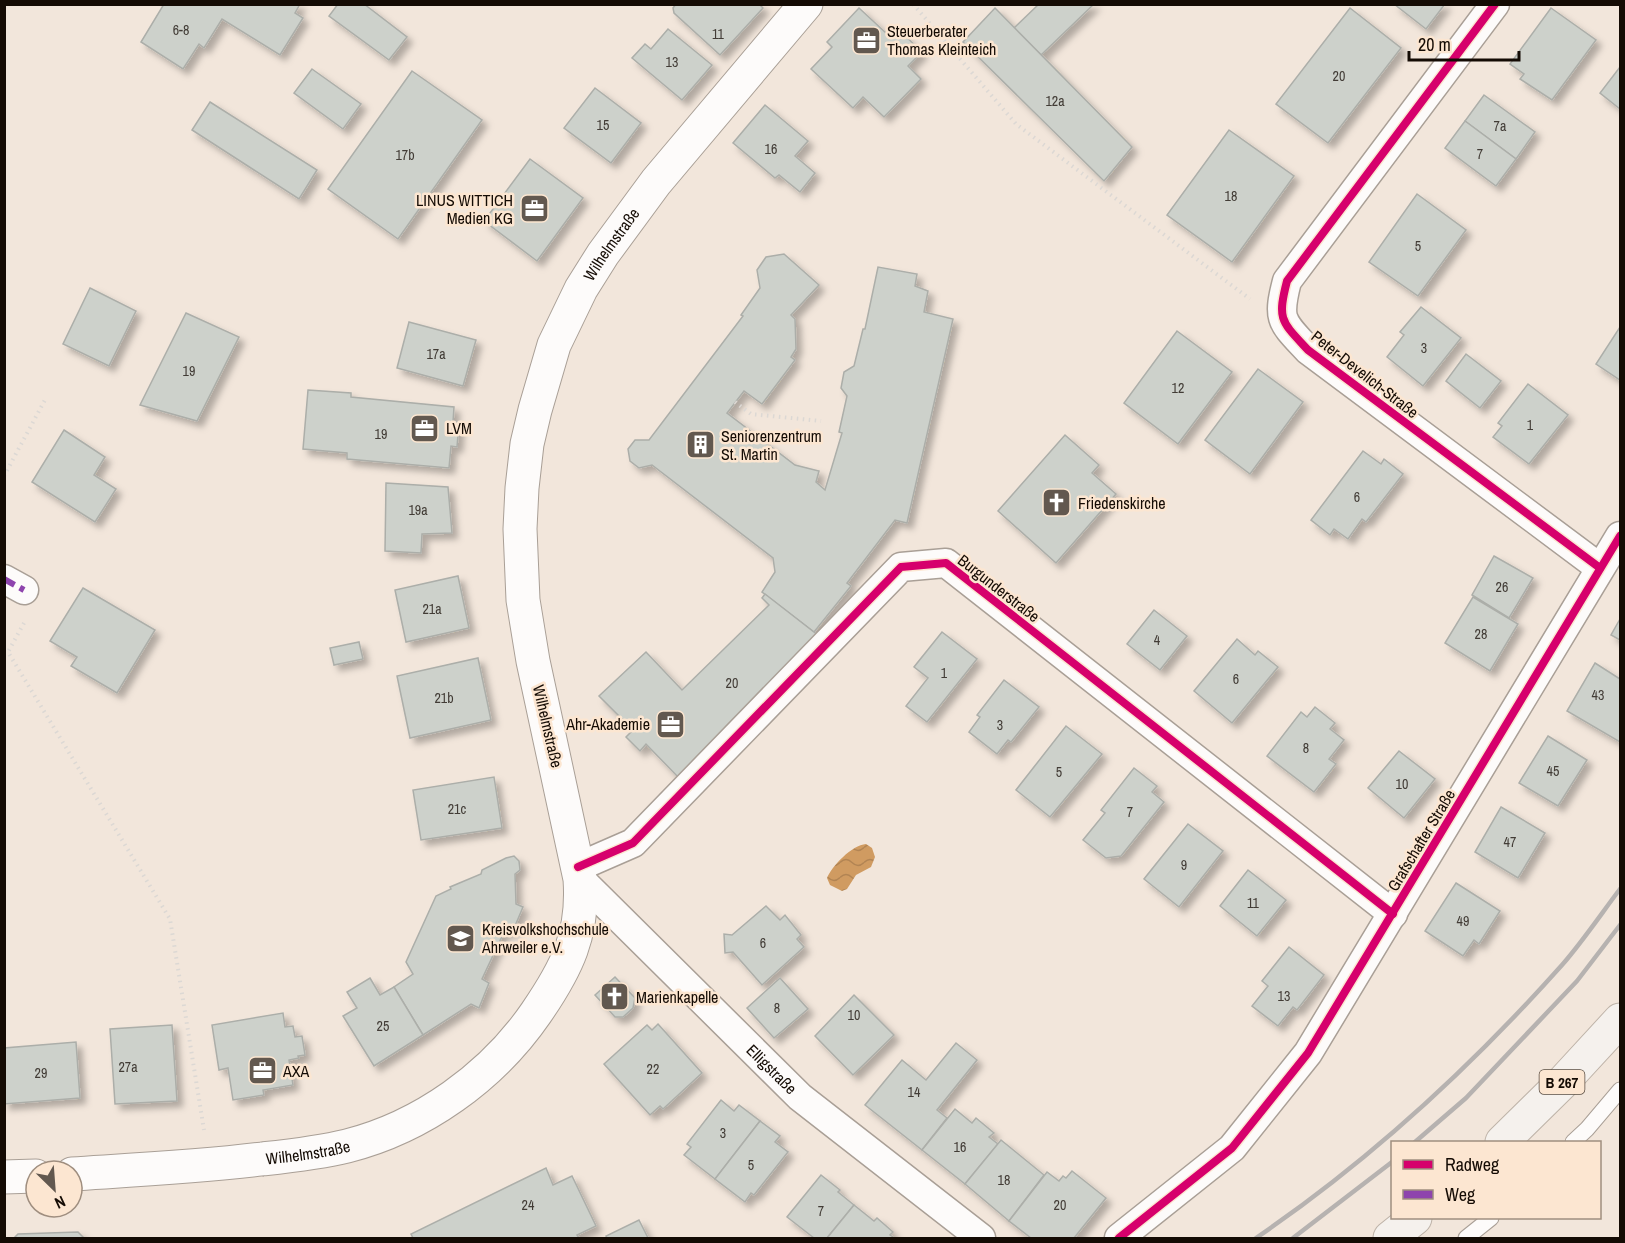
<svg xmlns="http://www.w3.org/2000/svg" width="1625" height="1243" viewBox="0 0 1625 1243" font-family="'Archivo Narrow',sans-serif">
<defs>
<pattern id="water-waves" width="16" height="10" patternUnits="userSpaceOnUse" patternTransform="scale(1.5)"><rect width="16" height="10" fill="#d09b61"/><path d="M0 5q4-4 8 0t8 0" fill="none" stroke="#b28453"/></pattern>
<filter id="shadow"><feDropShadow dx="5.5" dy="5.5" stdDeviation="3" flood-color="#0004"/></filter>
</defs>
<rect width="100%" height="100%" fill="#f2e6db"/>
<path fill="url(#water-waves)" d="M866 844 872 848 875 857 871 867 856 875 847 889 842 891 830 885 827 878C832 866 852 845 866 844Z"/>
<g fill="#cdd1cb" stroke="#acaea9" stroke-width="1.5" filter="url(#shadow)">
<path d="M164 4H300L295 13 303 18 280 55 222 19 204 48 199 44 183 69 141 42Z"/>
<path d="M338 4H364L407 37 389 60 329 16Z"/>
<path d="M676 4H759L763 8 720 55 674 13 673 8Z"/>
<path d="M1039 4H1094L1041 55 1014 28Z"/>
<path d="M1394 4H1445L1426 29Z"/>
<path d="M859 8 886 33 892 28 896 32 899 30 922 52 908 66 921 79 884 117 863 97 853 108 811 69 832 47 827 42Z"/>
<path d="M995 8 1132 147 1104 181 963 42Z"/>
<path d="M1350 8 1401 48 1328 143 1276 104Z"/>
<path d="M1551 8 1596 40 1552 100 1520 79 1524 74 1510 64Z"/>
<path d="M668 29 712 65 682 100 632 58 645 44 651 49Z"/>
<path d="M1620 67V109L1600 93Z"/>
<path d="M312 69 361 104 343 129 294 93Z"/>
<path d="M412 71 482 120 398 239 328 189Z"/>
<path d="M595 88 641 123 611 163 564 128Z"/>
<path d="M1484 95 1535 132 1516 159 1465 121Z"/>
<path d="M210 102 317 170 299 199 192 130Z"/>
<path d="M765 105 808 141 795 156 815 173 800 192 779 175 775 178 733 143Z"/>
<path d="M1465 121 1516 159 1496 186 1445 148Z"/>
<path d="M1229 130 1294 176 1232 262 1167 215Z"/>
<path d="M530 159 583 198 537 261 484 221Z"/>
<path d="M1417 194 1466 230 1418 296 1369 262Z"/>
<path d="M784 254 819 285 791 315 795 319 796 349 791 357 795 360 762 404 744 391 727 413 795 465 819 471 816 482 825 490 842 433 839 432 847 396 841 388 844 372 854 366 863 329H865L878 267 917 274 915 286 928 291 924 312 953 319 907 523 895 520 847 583 851 586 814 632 762 592 775 572 773 558 652 465 639 468 630 461 628 449 635 440H649L743 316 741 315 760 288 757 270 766 257Z"/>
<path d="M90 288 136 311 109 366 63 344Z"/>
<path d="M1421 307 1461 338 1423 386 1387 357 1404 335 1400 332Z"/>
<path d="M186 313 239 337 197 421 140 405Z"/>
<path d="M409 322 476 340 463 386 397 368Z"/>
<path d="M1620 327V380L1596 364Z"/>
<path d="M1177 331 1232 372 1178 444 1124 403Z"/>
<path d="M1466 354 1501 381 1480 408 1446 381Z"/>
<path d="M1258 369 1303 402 1250 474 1205 440Z"/>
<path d="M1528 384 1568 415 1529 464 1493 437 1502 426 1498 423Z"/>
<path d="M308 390 351 393V397L454 407 453 422H459L457 447 451 446 449 468 347 459V453L303 449Z"/>
<path d="M64 430 105 457 94 475 116 489 95 522 32 482Z"/>
<path d="M1065 435 1099 465 1092 473 1116 494 1056 563 998 511Z"/>
<path d="M1363 451 1381 464 1384 459 1403 474 1366 522 1362 519 1348 539 1334 529 1330 535 1311 520Z"/>
<path d="M386 483 448 487 452 533 422 534 421 553 385 551Z"/>
<path d="M1494 556 1533 578 1509 618 1472 595Z"/>
<path d="M458 576 469 628 406 642 395 590Z"/>
<path d="M83 588 155 630 117 693 71 666 77 657 50 641Z"/>
<path d="M765 594 819 636 678 777 646 744 640 751 626 737 633 730 599 696 646 652 682 690 769 605 762 598Z"/>
<path d="M1473 597 1518 624 1490 671 1445 643Z"/>
<path d="M1154 610 1187 636 1160 670 1127 644Z"/>
<path d="M1620 619V640L1611 635Z"/>
<path d="M942 632 977 659 927 722 906 706 928 678 914 667Z"/>
<path d="M1237 639 1255 655 1258 651 1278 667 1232 723 1194 691Z"/>
<path d="M359 642 363 659 334 665 330 648Z"/>
<path d="M478 658 491 720 410 738 397 676Z"/>
<path d="M1595 663 1620 679V742L1567 711Z"/>
<path d="M1004 680 1039 707 1011 742 1008 740 997 754 969 732 980 717 977 715Z"/>
<path d="M1315 707 1335 723 1330 729 1344 740 1329 759 1336 764 1314 792 1267 756 1301 712 1307 717Z"/>
<path d="M1066 726 1102 754 1050 817 1016 790Z"/>
<path d="M1548 736 1587 760 1558 806 1519 783Z"/>
<path d="M1399 751 1435 779 1404 818 1368 788Z"/>
<path d="M1134 768 1157 786 1152 792 1164 802 1121 856 1106 858 1083 840 1105 813 1101 810Z"/>
<path d="M494 777 502 828 421 840 413 790Z"/>
<path d="M1501 807 1545 833 1518 878 1475 852Z"/>
<path d="M1188 824 1223 851 1179 907 1144 879Z"/>
<path d="M514 856 519 861 520 870 515 874 516 904 523 907 512 933 505 930 482 979 489 983 479 1008 471 1004 423 1035 394 987 413 974 406 962 436 896 451 889 450 887 481 874 482 870 506 858Z"/>
<path d="M1248 870 1286 900 1257 936 1220 906Z"/>
<path d="M1456 883 1500 911 1479 944 1474 940 1463 956 1425 931Z"/>
<path d="M766 906 780 920 785 915 801 935 797 939 804 947 762 985 733 952 725 953 724 934 732 935Z"/>
<path d="M1289 947 1324 975 1297 1010 1293 1007 1278 1026 1252 1006 1268 986 1262 981Z"/>
<path d="M615 977 635 998 633 1008 623 1017H615L595 995Z"/>
<path d="M370 978 380 995 394 987 423 1035 374 1066 343 1016 357 1008 347 992Z"/>
<path d="M780 978 808 1009 774 1038 747 1008Z"/>
<path d="M854 995 894 1035 853 1075 815 1036Z"/>
<path d="M283 1013 285 1027 293 1026 295 1037 302 1036 305 1055 298 1056 299 1058 289 1060 293 1085 263 1090 264 1095 233 1100 228 1068 219 1070 212 1025Z"/>
<path d="M658 1024 702 1073 663 1109 660 1106 650 1115 604 1064 647 1025 652 1030Z"/>
<path d="M172 1025 177 1101 115 1104 110 1029Z"/>
<path d="M76 1042 80 1098 4 1104V1048Z"/>
<path d="M956 1043 977 1060 937 1110 947 1118 922 1150 865 1105 902 1060 926 1080Z"/>
<path d="M721 1100 734 1111 739 1105 760 1121 715 1179 684 1155 691 1147 687 1144Z"/>
<path d="M955 1109 972 1123 976 1118 994 1133 989 1137 998 1144 965 1184 922 1150Z"/>
<path d="M760 1121 780 1136 775 1142 788 1152 754 1195 751 1193 745 1202 715 1179Z"/>
<path d="M1001 1140 1044 1175 1009 1221 965 1184Z"/>
<path d="M546 1168 553 1185 572 1176 596 1226 577 1235 579 1238H413L411 1234Z"/>
<path d="M1072 1171 1106 1198 1074 1238H1031L1009 1221 1047 1172 1059 1181 1063 1176 1066 1178Z"/>
<path d="M821 1175 840 1190 838 1192 854 1205 827 1238H814L787 1217Z"/>
<path d="M854 1205 874 1221 877 1218 893 1232 890 1235 893 1237 892 1238H827Z"/>
<path d="M639 1220 648 1238H607L606 1236Z"/>
<path d="M78 1232 84 1238H14L18 1234Z"/>
</g>
<g fill="none" stroke-linecap="round" stroke-linejoin="round">
<defs>
<g id="lane">
<path d="M1573 1142 1587 1129 1620 1090"/>
<path d="M1466 1238 1491 1218"/>
</g>
<g id="street">
<path d="M1495 4 1287 281C1277 320 1281 321 1308 350L1600 568"/>
<path d="M4 579 24 590"/>
<path d="M578 867 633 843 901 567 946 563 1393 914"/>
<path id="s1" d="M580 879 800 1097 981 1238"/>
<path d="M1119 1238 1232 1148 1308 1053 1620 536"/>
</g>
<g id="secondary">
<path id="s2" d="M72 1174C135 1170 199 1167 262 1159 290 1156 319 1153 347 1146 422 1127 492 1077 536 1013 567 968 584 934 580 879L533 661 523 600 520 529 522 488 527 444 535 410 554 345 581 289 603 254 656 182 806 4"/>
<path d="M4 1177 36 1176"/>
</g>
<g id="primary">
<path d="M1502 1142 1562 1083 1620 1020"/>
<path d="M1390 1238 1415 1218"/>
</g>
</defs>
<use href="#lane" stroke="#a99f96" stroke-width="17"/>
<use href="#street" stroke="#a99f96" stroke-width="31"/>
<use href="#secondary" stroke="#a99f96" stroke-width="35"/>
<use href="#primary" stroke="#beb3a8" stroke-width="35"/>
<g stroke="#dcd8d4" stroke-width="4" stroke-dasharray="1.5 4.5" stroke-linecap="butt">
<path d="M913 4 1016 124 1250 299"/>
<path d="M735 402 751 414 821 421"/>
<path d="M4 476 46 398"/>
<path d="M24 623 8 652 170 919 204 1130"/>
</g>
<use href="#lane" stroke="#fdfbfa" stroke-width="15"/>
<use href="#street" stroke="#fdfbfa" stroke-width="28"/>
<use href="#secondary" stroke="#fdfbfa" stroke-width="33"/>
<use href="#primary" stroke="#f5f1ed" stroke-width="33"/>
<g stroke="#b6b2b0" stroke-width="4.5">
<path d="M1415 1142 1466 1098 1577 981 1620 925"/>
<path d="M1256 1238C1369 1161 1471 1067 1562 965 1583 941 1601 914 1620 889"/>
<path d="M1293 1238 1392 1162"/>
</g>
<path stroke="#8e44ad" stroke-width="6" stroke-dasharray="12 6" stroke-linecap="butt" d="M4 579 24 590"/>
<defs>
<g id="cycleway">
<path d="M1495 4 1287 281C1277 320 1281 321 1308 350L1600 568"/>
<path d="M578 867 633 843 901 567 946 563 1393 914"/>
<path d="M1119 1238 1232 1148 1308 1053 1620 536"/>
</g>
</defs>
<use href="#cycleway" stroke="#fce6d1" stroke-width="11"/>
<use href="#cycleway" stroke="#d6006c" stroke-width="8"/>
</g>
<defs>
<symbol id="office-square" viewBox="-11 -11 22 22"><rect x="-9" y="-9" width="18" height="18" rx="4" fill="#62584f" stroke="#fce6d1"/><path d="M-6-3h4V-5.5h4V-3h4V5H-6ZM-1-4.5V-3h2v-1.5ZM-6 0V1H6V0Z" fill="#fff"/></symbol>
<symbol id="building-square" viewBox="-11 -11 22 22"><rect x="-9" y="-9" width="18" height="18" rx="4" fill="#62584f" stroke="#fce6d1"/><path d="M-4-6H4V6H1V3H-1V6H-4ZM-2.5-4.3h1.7v1.8h-1.7ZM.8-4.3h1.7v1.8H.8ZM-2.5-1h1.7V.8h-1.7ZM.8-1h1.7V.8H.8Z" fill="#fff"/></symbol>
<symbol id="church-square" viewBox="-11 -11 22 22"><rect x="-9" y="-9" width="18" height="18" rx="4" fill="#62584f" stroke="#fce6d1"/><path d="M-1.2-6h2.4v3.5h3.3v2.4h-3.3V6h-2.4V-.1h-3.3v-2.4h3.3Z" fill="#fff"/></symbol>
<symbol id="university-square" viewBox="-11 -11 22 22"><rect x="-9" y="-9" width="18" height="18" rx="4" fill="#62584f" stroke="#fce6d1"/><path d="M0-5L7-2L0 1L-7-2ZM-4 1L0 2.5L4 1V4Q0 6-4 4Z" fill="#fff"/></symbol>
</defs>
<g fill-rule="evenodd">
<use href="#office-square" x="850" y="24" width="33" height="33"/>
<use href="#office-square" x="518" y="192" width="33" height="33"/>
<use href="#office-square" x="408" y="412" width="33" height="33"/>
<use href="#building-square" x="684" y="428" width="33" height="33"/>
<use href="#church-square" x="1040" y="486" width="33" height="33"/>
<use href="#office-square" x="654" y="708" width="33" height="33"/>
<use href="#university-square" x="444" y="922" width="33" height="33"/>
<use href="#church-square" x="598" y="980" width="33" height="33"/>
<use href="#office-square" x="246" y="1054" width="33" height="33"/>
</g>
<g text-anchor="middle" dominant-baseline="central" stroke-width="5" stroke-linejoin="round" paint-order="stroke">
<g font-size="14" fill="#423c36">
<text x="181" y="30">6-8</text>
<text x="718" y="34">11</text>
<text x="672" y="62">13</text>
<text x="1339" y="76">20</text>
<text x="1055" y="101">12a</text>
<text x="603" y="125">15</text>
<text x="1500" y="126">7a</text>
<text x="771" y="149">16</text>
<text x="1480" y="154">7</text>
<text x="405" y="155">17b</text>
<text x="1231" y="196">18</text>
<text x="1418" y="246">5</text>
<text x="1424" y="348">3</text>
<text x="436" y="354">17a</text>
<text x="189" y="371">19</text>
<text x="1178" y="388">12</text>
<text x="1530" y="425">1</text>
<text x="381" y="434">19</text>
<text x="1357" y="497">6</text>
<text x="418" y="510">19a</text>
<text x="1502" y="587">26</text>
<text x="432" y="609">21a</text>
<text x="1481" y="634">28</text>
<text x="1157" y="640">4</text>
<text x="944" y="673">1</text>
<text x="1236" y="679">6</text>
<text x="732" y="683">20</text>
<text x="1598" y="695">43</text>
<text x="444" y="698">21b</text>
<text x="1000" y="725">3</text>
<text x="1306" y="748">8</text>
<text x="1553" y="771">45</text>
<text x="1059" y="772">5</text>
<text x="1402" y="784">10</text>
<text x="457" y="809">21c</text>
<text x="1130" y="812">7</text>
<text x="1510" y="842">47</text>
<text x="1184" y="865">9</text>
<text x="1253" y="903">11</text>
<text x="1463" y="921">49</text>
<text x="763" y="943">6</text>
<text x="1284" y="996">13</text>
<text x="777" y="1008">8</text>
<text x="854" y="1015">10</text>
<text x="383" y="1026">25</text>
<text x="128" y="1067">27a</text>
<text x="653" y="1069">22</text>
<text x="41" y="1073">29</text>
<text x="914" y="1092">14</text>
<text x="723" y="1133">3</text>
<text x="960" y="1147">16</text>
<text x="751" y="1165">5</text>
<text x="1004" y="1180">18</text>
<text x="528" y="1205">24</text>
<text x="1060" y="1205">20</text>
<text x="821" y="1211">7</text>
</g>
<rect fill="#fce6d1" stroke="#5a4d42" stroke-width="1.5" x="1539.5" y="1070" width="45" height="24" rx="4.5"/>
<g font-size="15" font-weight="bold" fill="#140b04">
<text x="1562" y="1082">B 267</text>
</g>
<g font-size="16" fill="#140b04" stroke="#fce6d1" text-anchor="start">
<text x="887" y="31">Steuerberater<tspan x="887" dy="18">Thomas Kleinteich</tspan></text>
<text x="513" y="200" text-anchor="end">LINUS WITTICH<tspan x="513" dy="18">Medien KG</tspan></text>
<text x="446" y="428">LVM</text>
<text x="721" y="436">Seniorenzentrum<tspan x="721" dy="18">St. Martin</tspan></text>
<text x="1078" y="503">Friedenskirche</text>
<text x="650" y="724" text-anchor="end">Ahr-Akademie</text>
<text x="482" y="929">Kreisvolkshochschule<tspan x="482" dy="18">Ahrweiler e.V.</tspan></text>
<text x="636" y="997">Marienkapelle</text>
<text x="283" y="1071">AXA</text>
</g>
<g font-size="16" fill="#140b04" stroke="#fce6d1">
<text stroke="none"><textPath href="#s2" startOffset="1317">Wilhelmstraße</textPath></text>
<text transform="translate(1365 374) rotate(38)">Peter-Develich-Straße</text>
<text transform="translate(999 588) rotate(38)">Burgunderstraße</text>
<text transform="translate(548 726) rotate(77)">Wilhelmstraße</text>
<text transform="translate(1421 840) rotate(-59)">Grafschafter Straße</text>
<text stroke="none"><textPath href="#s1" startOffset="270">Elligstraße</textPath></text>
<text stroke="none"><textPath href="#s2" startOffset="237">Wilhelmstraße</textPath></text>
</g>
</g>
<rect width="1625" height="1243" fill="none" stroke="#140b04" stroke-width="12"/>
<rect x="1391" y="1141" width="210" height="78" fill="#fce6d1" stroke="#9f8e7f" stroke-width="1.5"/>
<rect x="1403" y="1160" width="30" height="9" fill="#d6006c" stroke="#9f8e7f" stroke-width="1.5"/>
<text x="1445" y="1171" font-size="18" fill="#140b04">Radweg</text>
<rect x="1403" y="1190" width="30" height="9" fill="#8e44ad" stroke="#9f8e7f" stroke-width="1.5"/>
<text x="1445" y="1201" font-size="18" fill="#140b04">Weg</text>
<g transform="translate(54 1189) rotate(155)"><circle r="28" fill="#fce6d1" stroke="#9f8e7f" stroke-width="1.5"/>
<path d="M0-4.5L10 22L0 15L-10 22Z" fill="#62584f"/>
<text y="-9" font-size="16" font-weight="bold" text-anchor="middle" fill="#140b04">N</text>
</g>
<path d="M1409 51v9h110v-9" fill="none" stroke="#140b04" stroke-width="3"/>
<text x="1418" y="51" font-size="18" fill="#140b04" stroke="#fce6d1" stroke-width="4.5" paint-order="stroke">20 m</text>
</svg>
